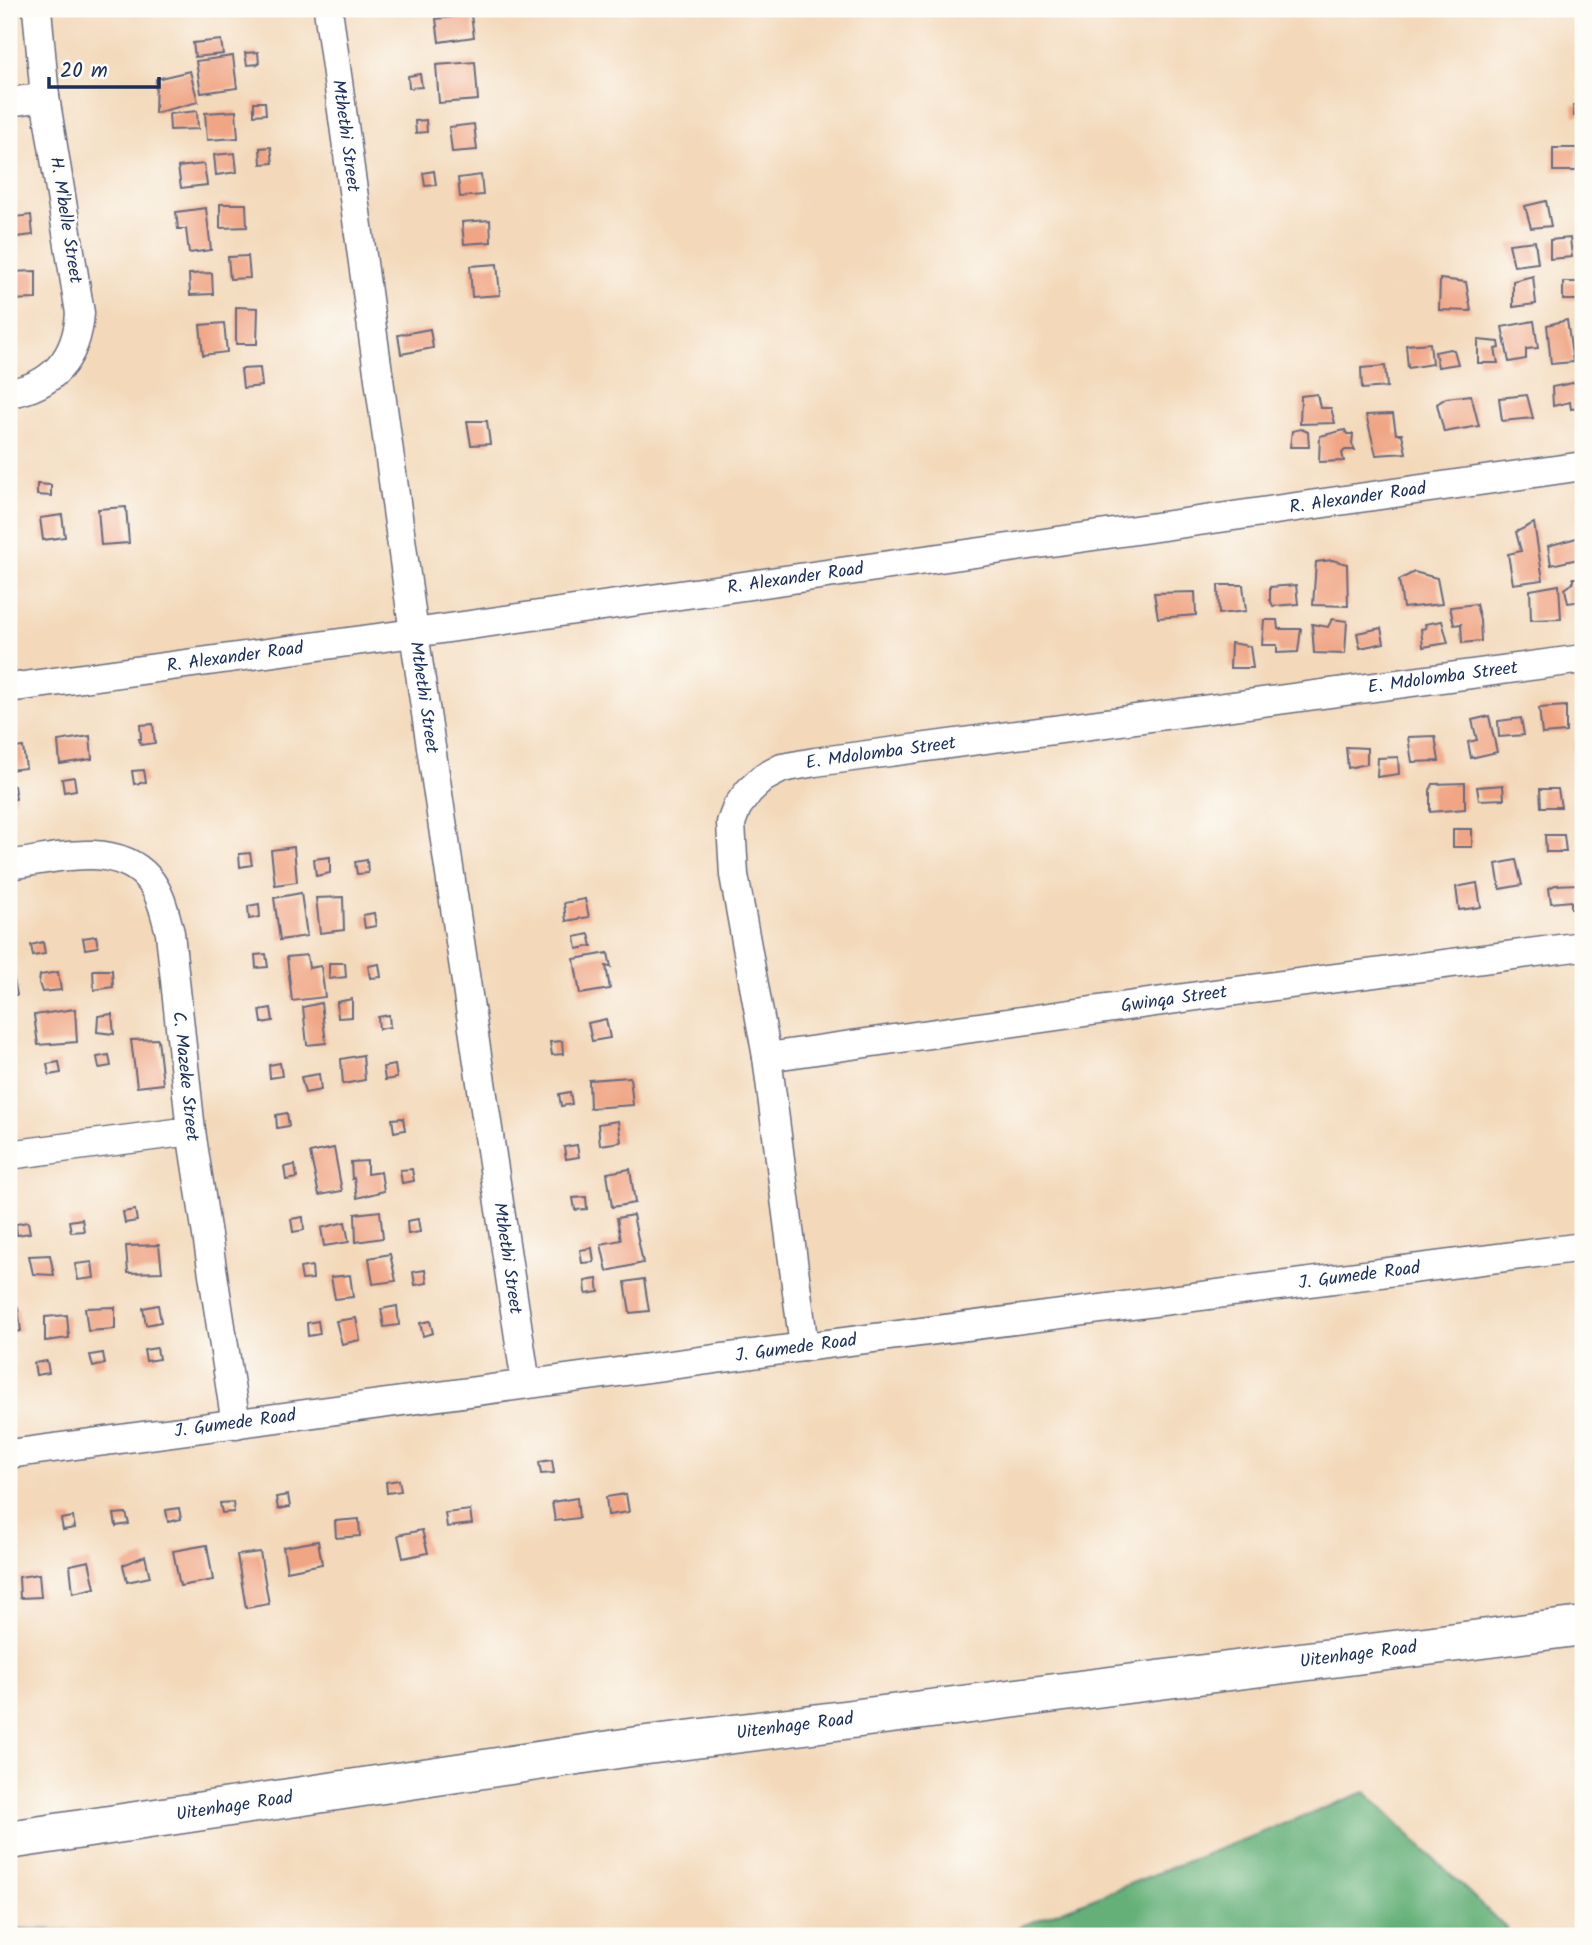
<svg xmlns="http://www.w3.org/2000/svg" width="1592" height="1945" viewBox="0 0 1592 1945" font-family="Kalam,sans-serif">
<rect width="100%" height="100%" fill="#fdfcf7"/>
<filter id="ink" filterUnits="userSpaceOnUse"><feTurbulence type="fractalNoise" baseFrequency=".0143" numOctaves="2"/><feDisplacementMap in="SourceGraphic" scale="14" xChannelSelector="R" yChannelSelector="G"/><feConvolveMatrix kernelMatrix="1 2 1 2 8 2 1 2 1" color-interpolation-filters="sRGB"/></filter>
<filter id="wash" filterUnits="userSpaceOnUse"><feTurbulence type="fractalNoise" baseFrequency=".00686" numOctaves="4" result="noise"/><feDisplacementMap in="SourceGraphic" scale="28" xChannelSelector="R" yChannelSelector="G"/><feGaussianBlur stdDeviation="1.57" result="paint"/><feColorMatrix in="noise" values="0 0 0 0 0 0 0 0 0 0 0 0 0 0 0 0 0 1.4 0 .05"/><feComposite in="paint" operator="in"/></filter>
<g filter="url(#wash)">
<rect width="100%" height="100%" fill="#f3d9ba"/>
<g fill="#65b078" stroke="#40706b" stroke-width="2">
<path d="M1365 1792 1514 1936H996Z"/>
<path d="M9 1928 196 1936H9Z"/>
</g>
<g id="blocks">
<g fill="#f0a584">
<path d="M471 15 474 37 439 42 436 19Z"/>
<path d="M221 40 223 54 195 57 193 43Z"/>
<path d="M258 52 259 64 247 65 245 53Z"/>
<path d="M233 56 237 88 201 93 196 61Z"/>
<path d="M475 62 478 100 439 103 436 65Z"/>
<path d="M190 71 198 102 155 113 156 79Z"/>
<path d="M420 74 422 87 409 88 408 76Z"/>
<path d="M254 102H265L266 114 254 115Z"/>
<path d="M1573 105H1583V115L1574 116Z"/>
<path d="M197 111 198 129 170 130 169 114Z"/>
<path d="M236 111 238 138 207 140 205 113Z"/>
<path d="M426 120 427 132 416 133 415 121Z"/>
<path d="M474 124 477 150 452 152 449 127Z"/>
<path d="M271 147 273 163 261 164 260 148Z"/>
<rect x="1553" y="148" width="24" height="23"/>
<path d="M235 153 237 172 216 175 214 155Z"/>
<path d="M204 164 207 185 181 188 178 167Z"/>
<path d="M434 171 436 185 425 186 423 173Z"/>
<path d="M481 175 483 195 460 197 458 178Z"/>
<path d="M1546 201 1551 226 1531 228 1525 206Z"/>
<path d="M220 204H246L247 227 220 228Z"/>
<path d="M206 208 211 250 189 253 186 229H178L176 212Z"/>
<path d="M9 210H14L15 217 31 215 33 235 9 238Z"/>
<path d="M490 220 491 242 464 244 462 222Z"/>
<path d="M1570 238 1572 257 1550 259V240Z"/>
<path d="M1535 241 1538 263 1514 266 1509 244Z"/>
<path d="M248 256 250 278 230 279 228 257Z"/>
<path d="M497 264 500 295 472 297 470 266Z"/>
<path d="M36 271V299L9 300V272Z"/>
<path d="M212 273 213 294 190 295 189 274Z"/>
<path d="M1533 276 1536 304 1513 307V281Z"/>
<path d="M1440 279 1466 282 1471 311 1439 310Z"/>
<rect x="1563" y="282" width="20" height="18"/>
<path d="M236 307 258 308 257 344H236Z"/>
<path d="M1567 320 1573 362 1551 364 1547 325Z"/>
<path d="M1534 321 1538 348 1526 349V359L1509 362 1502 327Z"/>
<path d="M224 323 227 352 203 355 200 325Z"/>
<path d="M430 329 433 348 401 354 398 335Z"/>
<path d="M1478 340 1499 342 1500 348 1495 349 1498 363H1478Z"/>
<path d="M1430 343 1432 364 1408 368 1406 345Z"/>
<path d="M1450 349 1454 350 1458 364 1438 367 1435 352Z"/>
<path d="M1385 366 1387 387 1362 389 1361 368Z"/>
<path d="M260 368 262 386 243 388 241 369Z"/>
<path d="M1583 381V407L1571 409 1570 402 1553 406 1552 387Z"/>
<path d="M1317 394 1320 408H1331L1335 423 1300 424 1301 396Z"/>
<path d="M1471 395 1479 426 1444 432 1437 404 1446 398Z"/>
<path d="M1527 395 1533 418 1502 421 1499 398Z"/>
<path d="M1393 414 1396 434H1402L1406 453 1376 455 1366 415Z"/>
<path d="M467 421H487L490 444 471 445Z"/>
<path d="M1301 429 1308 432 1309 447H1290L1292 431Z"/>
<path d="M1345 430 1347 434H1353L1352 444 1355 450H1345L1342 453 1344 461 1319 462 1320 436Z"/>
<path d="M37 484 51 485V496L37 495Z"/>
<path d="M126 507 129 543 101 545 98 509Z"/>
<path d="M62 515 65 537 43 540 40 518Z"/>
<path d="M1534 523 1543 580 1513 584 1508 554 1521 551 1516 532Z"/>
<path d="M9 528H12L14 546 9 547Z"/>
<path d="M1580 537 1583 558 1551 565 1548 546Z"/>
<path d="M1332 560 1347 564 1348 606 1313 605 1316 562Z"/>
<path d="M1414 572 1437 578 1442 604 1403 608 1399 580Z"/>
<path d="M1573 578H1581L1583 601 1568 603 1565 589 1573 583Z"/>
<path d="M1218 585H1243L1246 611 1219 614Z"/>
<path d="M1296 585 1298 604 1273 606 1270 600V587Z"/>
<path d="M1559 585 1561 619 1531 620 1530 590Z"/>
<path d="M1195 592 1196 615 1158 618 1154 593Z"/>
<path d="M1476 604 1480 620 1481 641 1462 643 1461 624 1454 625 1450 607Z"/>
<path d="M1332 619 1347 621 1345 654 1314 653 1312 624 1328 627Z"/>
<path d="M1264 620H1277L1278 629H1301L1298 652 1277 653V645H1262Z"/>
<path d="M1442 621 1448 643 1423 647 1421 629 1426 628 1425 624Z"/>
<path d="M1381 628 1384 643 1360 648 1357 633Z"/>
<path d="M1231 643 1250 646 1253 668H1230Z"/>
<path d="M1566 706V732L1542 734 1539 708Z"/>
<path d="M1489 716 1497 752 1471 758 1468 742 1477 740 1472 720Z"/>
<path d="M1521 718 1524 735 1499 737 1498 721Z"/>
<path d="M153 724 155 743 141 745 139 739H141L140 725Z"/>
<path d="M90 736 92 759 60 764 58 741Z"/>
<path d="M1435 736 1439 761 1412 762 1408 737Z"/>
<path d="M1574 743 1583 744V765H1575Z"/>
<path d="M23 747 26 768 9 770V749Z"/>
<path d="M1346 747 1367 748V764L1348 768Z"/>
<path d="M1398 757 1399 774 1377 777 1378 758Z"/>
<path d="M144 770 146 782 134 784 132 771Z"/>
<path d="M74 777 76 790 64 792 62 779Z"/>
<path d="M1465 783V809L1430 812V790L1433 784Z"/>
<path d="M1503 785 1504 799 1479 800 1477 787Z"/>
<path d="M14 786 16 799 9 800V787Z"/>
<path d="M1579 786H1583V812H1580Z"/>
<path d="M1540 789H1558L1561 807H1541Z"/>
<rect x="1453" y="829" width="19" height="18"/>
<path d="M1545 835H1564L1566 852H1546Z"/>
<path d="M294 847 297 882 275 885 271 850Z"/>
<path d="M250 853 252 865 240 867 239 854Z"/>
<path d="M330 857V873L316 876 314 859Z"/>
<path d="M367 860 368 873 357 874 355 862Z"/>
<path d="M1516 860 1522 885 1500 889 1496 864Z"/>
<path d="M1477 883 1481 907 1459 910 1456 887Z"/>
<path d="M1579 884 1582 908H1571V901L1551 903 1549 888 1555 885Z"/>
<path d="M301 893 307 936 280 940 274 898Z"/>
<path d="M343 897 344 930 320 933 316 898Z"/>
<path d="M585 899 589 917 566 921 564 903Z"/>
<path d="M259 904 260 917 249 919 248 906Z"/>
<path d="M374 913 376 926 365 928 363 915Z"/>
<path d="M589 934 592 946 577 949 575 937Z"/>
<path d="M96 936 98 947 85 949 83 938Z"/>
<path d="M43 942 45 954 33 956 31 945Z"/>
<path d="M608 953 611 967 606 966 610 989 580 994 574 959Z"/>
<path d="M266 954 268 967 256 968 255 955Z"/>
<path d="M307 955 309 968 321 966 325 997 292 1001 287 957Z"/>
<path d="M329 963H345L346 977 329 979Z"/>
<path d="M379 964 381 977 370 978 368 966Z"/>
<path d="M93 970H112L113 987 94 990Z"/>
<path d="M58 972 61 990 42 992 39 983 40 975Z"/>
<path d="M9 975H13L17 995 9 996Z"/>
<path d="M352 999V1017L338 1018 337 1002Z"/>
<path d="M321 1003 326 1043 307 1045 303 1007Z"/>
<path d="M271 1008 273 1021 262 1023 260 1010Z"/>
<path d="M75 1009 77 1042 38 1045 34 1015Z"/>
<path d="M112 1014 114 1034 97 1032 98 1016Z"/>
<path d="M389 1015 390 1027 379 1029 378 1017Z"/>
<path d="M606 1019 610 1038 592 1041 588 1023Z"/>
<path d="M158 1039 163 1084 137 1087 131 1040Z"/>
<path d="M562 1041 563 1054 552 1055 550 1042Z"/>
<path d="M109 1055 111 1066 99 1068 97 1057Z"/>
<path d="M363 1055 365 1080 343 1084 341 1059Z"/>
<path d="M59 1062 61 1073 49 1075 47 1064Z"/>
<path d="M280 1063 282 1076 270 1078 269 1065Z"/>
<path d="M395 1065 397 1078 385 1080 383 1067Z"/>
<path d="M319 1074 321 1090 305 1093 301 1077Z"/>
<path d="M630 1077 633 1105 590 1108 589 1080Z"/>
<path d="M570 1092 572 1104 561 1106 559 1094Z"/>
<path d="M287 1113 289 1126 277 1128 276 1115Z"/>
<path d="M403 1118 405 1130 394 1132 392 1119Z"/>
<path d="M618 1121 621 1142 600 1145 598 1124Z"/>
<path d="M577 1145 579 1157 566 1159 564 1147Z"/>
<path d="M334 1148 342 1191 319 1195 310 1153Z"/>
<path d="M367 1161V1174L381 1172 384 1191 357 1198 354 1178 352 1179 351 1162Z"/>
<path d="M295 1165 297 1178 286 1180 284 1167Z"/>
<path d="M412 1169 414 1181 402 1183 400 1170Z"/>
<path d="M630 1169 635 1203 612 1207 607 1173Z"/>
<path d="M586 1197 587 1209 575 1210 573 1198Z"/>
<path d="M135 1210 137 1221 125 1223 123 1212Z"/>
<path d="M380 1211 383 1238 356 1242 355 1214Z"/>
<path d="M633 1215 643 1263 607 1271 601 1244 621 1240 617 1218Z"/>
<path d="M303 1217 304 1230 293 1232 291 1219Z"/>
<path d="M82 1219 84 1231 71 1232 69 1221Z"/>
<path d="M418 1219 420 1232 408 1234 407 1221Z"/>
<path d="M28 1222 30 1233 17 1235 16 1224Z"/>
<path d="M345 1222 349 1242 324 1246 321 1228Z"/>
<path d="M159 1245 162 1272 128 1273 126 1246Z"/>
<path d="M592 1248 594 1262 582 1263 580 1250Z"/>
<path d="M390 1254 396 1281 373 1284 369 1258Z"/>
<path d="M50 1255 54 1275 33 1274 29 1256Z"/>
<path d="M92 1262 94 1278 78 1280 75 1264Z"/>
<path d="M312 1266 313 1279 302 1280 300 1268Z"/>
<path d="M425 1270 427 1283 415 1285 413 1272Z"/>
<path d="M350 1275 353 1297 335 1299 331 1277Z"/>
<path d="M597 1279 599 1292 586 1294 585 1281Z"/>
<path d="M644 1279 649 1311 630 1313 625 1282Z"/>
<path d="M158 1305 161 1322 146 1325 143 1308Z"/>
<path d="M397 1306 399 1325 384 1327 381 1309Z"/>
<path d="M115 1307V1329L88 1331 85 1308Z"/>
<path d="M18 1308 21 1331 9 1333V1309Z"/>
<path d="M67 1315 69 1338 45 1341V1317Z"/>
<path d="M356 1318 360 1340 342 1344 336 1321Z"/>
<path d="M318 1321 320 1334 308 1336 307 1323Z"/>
<path d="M430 1321 433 1333 423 1336 420 1323Z"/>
<path d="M157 1348 159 1359 146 1361 144 1350Z"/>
<path d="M103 1353 105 1364 93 1367 90 1355Z"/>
<path d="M47 1361 49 1373 36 1375 34 1363Z"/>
<path d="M552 1460 554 1473 541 1474 539 1462Z"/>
<path d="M399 1480 401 1491 387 1493 386 1482Z"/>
<path d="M626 1494 629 1512 608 1515 606 1497Z"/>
<path d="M288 1495 290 1507 278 1509 276 1497Z"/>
<path d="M577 1498 579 1518 555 1521 552 1502Z"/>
<path d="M233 1502 234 1512 222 1513 220 1503Z"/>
<path d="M179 1508 181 1519 168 1522 166 1510Z"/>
<path d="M470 1510 472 1524 447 1527 445 1513Z"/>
<path d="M126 1513 129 1524 116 1526 114 1514Z"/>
<path d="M73 1517 75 1528 63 1530 61 1519Z"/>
<path d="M359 1519 360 1536 336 1538 335 1521Z"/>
<path d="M422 1530 428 1553 403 1558 398 1535Z"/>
<path d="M318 1541 322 1564 287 1571 283 1547Z"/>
<path d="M207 1545 213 1580 180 1586 173 1551Z"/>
<path d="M260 1552 269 1604 246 1608 237 1555Z"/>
<path d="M145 1556 150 1577 127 1582 123 1565Z"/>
<path d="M89 1561 95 1588 73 1593 70 1565Z"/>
<path d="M39 1574 41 1597 20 1598 19 1577Z"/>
</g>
</g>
</g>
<g filter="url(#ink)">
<use href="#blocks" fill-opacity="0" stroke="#676a7e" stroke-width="2"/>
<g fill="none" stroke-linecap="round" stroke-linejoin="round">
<defs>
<g id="street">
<path id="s1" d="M328 9 414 633 526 1384"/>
<path d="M9 102 45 97"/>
<path d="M9 393C54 386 77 357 80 313L45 97 37 9"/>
<path id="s2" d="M9 688 414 633 1583 466"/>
<path id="s3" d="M9 865C51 859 115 840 148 878 161 893 165 914 170 933L191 1131 236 1424"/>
<path id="s4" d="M767 1057 1205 995 1583 946"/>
<path d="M9 1155 191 1131"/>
<path id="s5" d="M804 1347 767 1057 734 875 731 823 737 807 749 791 763 778 782 768 815 762 1583 659"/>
<path id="s6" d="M9 1454 804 1347 1583 1247"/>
</g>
<g id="secondary">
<path id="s7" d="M9 1840 631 1747 1583 1626"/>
</g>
</defs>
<use href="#street" stroke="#676a7e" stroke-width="31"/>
<use href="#secondary" stroke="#676a7e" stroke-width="41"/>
<use href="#street" stroke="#fff" stroke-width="28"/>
<use href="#secondary" stroke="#fff" stroke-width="38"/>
</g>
</g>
<g text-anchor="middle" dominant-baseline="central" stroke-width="6" stroke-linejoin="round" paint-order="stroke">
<g font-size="18" fill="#1b2f5e" stroke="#fdfcf7">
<text stroke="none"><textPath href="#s1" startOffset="128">Mthethi Street</textPath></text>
<text transform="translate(65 220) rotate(81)">H. M'belle Street</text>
<text stroke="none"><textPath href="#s2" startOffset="1362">R. Alexander Road</textPath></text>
<text stroke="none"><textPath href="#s2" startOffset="794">R. Alexander Road</textPath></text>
<text stroke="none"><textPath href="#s2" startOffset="228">R. Alexander Road</textPath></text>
<text stroke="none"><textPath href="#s5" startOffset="1274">E. Mdolomba Street</textPath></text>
<text stroke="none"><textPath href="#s1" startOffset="695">Mthethi Street</textPath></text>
<text stroke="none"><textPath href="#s5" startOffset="707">E. Mdolomba Street</textPath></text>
<text stroke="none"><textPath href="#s4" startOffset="411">Gwinqa Street</textPath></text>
<text stroke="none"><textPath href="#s3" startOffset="350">C. Mazeke Street</textPath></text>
<text stroke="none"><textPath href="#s1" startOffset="1262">Mthethi Street</textPath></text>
<text stroke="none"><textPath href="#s6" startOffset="1362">J. Gumede Road</textPath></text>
<text stroke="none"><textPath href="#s6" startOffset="794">J. Gumede Road</textPath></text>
<text stroke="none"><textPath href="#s6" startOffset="228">J. Gumede Road</textPath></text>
<text stroke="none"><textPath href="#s7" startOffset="1362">Uitenhage Road</textPath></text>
<text stroke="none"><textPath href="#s7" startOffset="794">Uitenhage Road</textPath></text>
<text stroke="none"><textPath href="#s7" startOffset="228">Uitenhage Road</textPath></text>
</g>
</g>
<rect width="1592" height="1945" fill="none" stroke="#fdfcf7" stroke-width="35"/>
<path d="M49 77v10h110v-10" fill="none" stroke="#1b2f5e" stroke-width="3.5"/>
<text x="60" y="77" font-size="21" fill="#1b2f5e" stroke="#fdfcf7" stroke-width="5" paint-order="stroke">20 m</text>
</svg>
